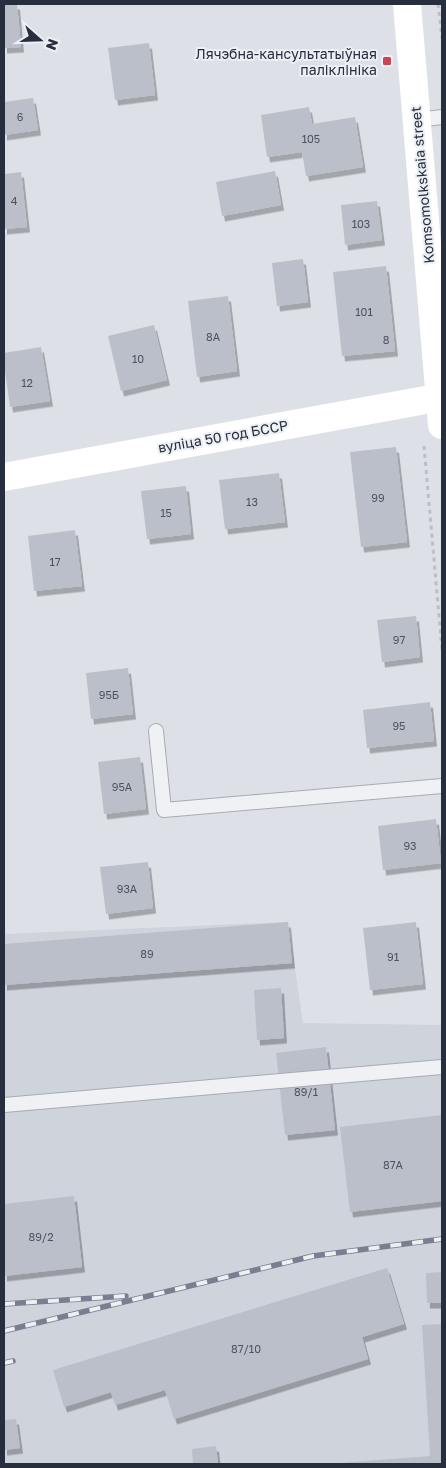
<svg xmlns="http://www.w3.org/2000/svg" width="446" height="1468" viewBox="0 0 446 1468" font-family="'Golos Text',sans-serif">
<defs>
<filter id="shadow"><feDropShadow dx="3" dy="5.5" stdDeviation="0" flood-color="#0004"/></filter>
</defs>
<rect width="100%" height="100%" fill="#dde1e7"/>
<path fill="#cfd3dc" d="M288 922 303 1023 442 1025V1464H4V932V934Z"/>
<g fill="#bbbfc9" filter="url(#shadow)">
<path d="M4 4H17L21 47 4 48Z"/>
<path d="M149 43 155 95 115 100 108 48Z"/>
<path d="M33 98 38 130 4 135V102Z"/>
<path d="M309 107 312 124 355 117 363 167 306 176 302 152 267 157 261 115Z"/>
<path d="M275 171 281 205 222 216 216 182Z"/>
<path d="M21 172 27 227 4 229V174Z"/>
<path d="M377 201 382 240 345 245 341 205Z"/>
<path d="M303 259 308 302 277 306 272 263Z"/>
<path d="M386 266 395 351 342 356 333 272Z"/>
<path d="M228 296 237 371 197 377 188 301Z"/>
<path d="M154 325 167 380 121 391 108 336Z"/>
<path d="M41 347 50 401 10 407 4 363V353Z"/>
<path d="M396 447 407 542 361 547 350 452Z"/>
<path d="M279 473 285 522 225 529 219 480Z"/>
<path d="M186 486 191 534 147 539 141 491Z"/>
<path d="M75 530 82 586 34 591 28 536Z"/>
<path d="M416 616 420 657 382 662 377 620Z"/>
<path d="M128 668 133 714 91 719 86 673Z"/>
<path d="M430 702 434 741 367 748 363 710Z"/>
<path d="M140 757 146 809 104 814 98 762Z"/>
<path d="M436 819 441 863 383 870 378 826Z"/>
<path d="M148 862 153 908 106 914 100 867Z"/>
<path d="M288 922 292 963 4 985V944Z"/>
<path d="M416 922 423 984 370 990 363 928Z"/>
<path d="M281 988 284 1038 257 1040 254 990Z"/>
<path d="M326 1047 335 1130 285 1135 276 1053Z"/>
<path d="M442 1115V1201L350 1212 340 1127Z"/>
<path d="M74 1196 82 1267 4 1276V1204Z"/>
<path d="M387 1268 404 1324 362 1337 368 1359 174 1419 165 1390 115 1405 111 1392 64 1407 53 1370Z"/>
<path d="M442 1272V1303H427L426 1273Z"/>
<path d="M442 1324V1464H341L340 1463 430 1456 422 1325Z"/>
<path d="M16 1419 20 1448 4 1450V1420Z"/>
<path d="M216 1446 218 1464H193L192 1449Z"/>
</g>
<g fill="none" stroke-linecap="round" stroke-linejoin="round">
<defs>
<g id="lane">
<path d="M417 120 442 117"/>
<path d="M156 731 164 810 442 786"/>
<path d="M4 1105 442 1067"/>
</g>
</defs>
<use href="#lane" stroke="#a6abb4" stroke-width="16"/>
<g stroke="#bcbec5" stroke-width="3" stroke-dasharray="4 4" stroke-linecap="butt">
<path d="M438 4 442 38"/>
<path d="M424 446 442 650"/>
</g>
<use href="#lane" stroke="#f0f1f5" stroke-width="14"/>
<g stroke="#fff" stroke-width="28">
<path d="M407 4 442 425"/>
<path d="M4 477 442 397"/>
</g>
<defs>
<g id="rail">
<path d="M4 1304 126 1296"/>
<path d="M4 1331 313 1256 442 1239"/>
<path d="M4 1363 13 1361"/>
</g>
</defs>
<use href="#rail" stroke="#777f90" stroke-width="5.5"/>
<use href="#rail" stroke="#eceff4" stroke-width="4" stroke-dasharray="11" stroke-linecap="butt"/>
</g>
<rect fill="#ca4452" stroke="#eceff4" stroke-width="2" x="382" y="56" width="10" height="10" rx="2.5"/>
<g text-anchor="middle" dominant-baseline="central" stroke-width="4" stroke-linejoin="round" paint-order="stroke">
<g font-size="11" fill="#4c5260">
<text x="20" y="116">6</text>
<text x="311" y="138">105</text>
<text x="14" y="200">4</text>
<text x="361" y="223">103</text>
<text x="364" y="311">101</text>
<text x="213" y="336">8А</text>
<text x="386" y="339">8</text>
<text x="138" y="358">10</text>
<text x="27" y="382">12</text>
<text x="378" y="497">99</text>
<text x="252" y="501">13</text>
<text x="166" y="512">15</text>
<text x="55" y="561">17</text>
<text x="399" y="639">97</text>
<text x="109" y="694">95Б</text>
<text x="399" y="725">95</text>
<text x="122" y="786">95А</text>
<text x="410" y="845">93</text>
<text x="127" y="888">93А</text>
<text x="147" y="953">89</text>
<text x="393" y="956">91</text>
<text x="306" y="1091">89/1</text>
<text x="393" y="1164">87А</text>
<text x="41" y="1236">89/2</text>
<text x="246" y="1348">87/10</text>
</g>
<g font-size="14" fill="#272e3d" stroke="#eceff4" text-anchor="end">
<text x="377" y="53">Лячэбна-кансультатыўная<tspan x="377" dy="16">паліклініка</tspan></text>
</g>
<g font-size="14" fill="#272e3d" stroke="#eceff4">
<text transform="translate(422 185) rotate(-95)">Komsomolkskaia street</text>
<text transform="translate(223 436) rotate(-10)">вуліца 50 год БССР</text>
</g>
</g>
<rect width="446" height="1468" fill="none" stroke="#272e3d" stroke-width="10"/>
<g transform="translate(40 40) rotate(110)" stroke="#eceff4" stroke-width="4" paint-order="stroke">
<path d="M0-4L9 19L0 12L-9 19Z" fill="#272e3d"/>
<text y="-8" font-size="14" font-weight="bold" text-anchor="middle" fill="#272e3d">N</text>
</g>
</svg>
